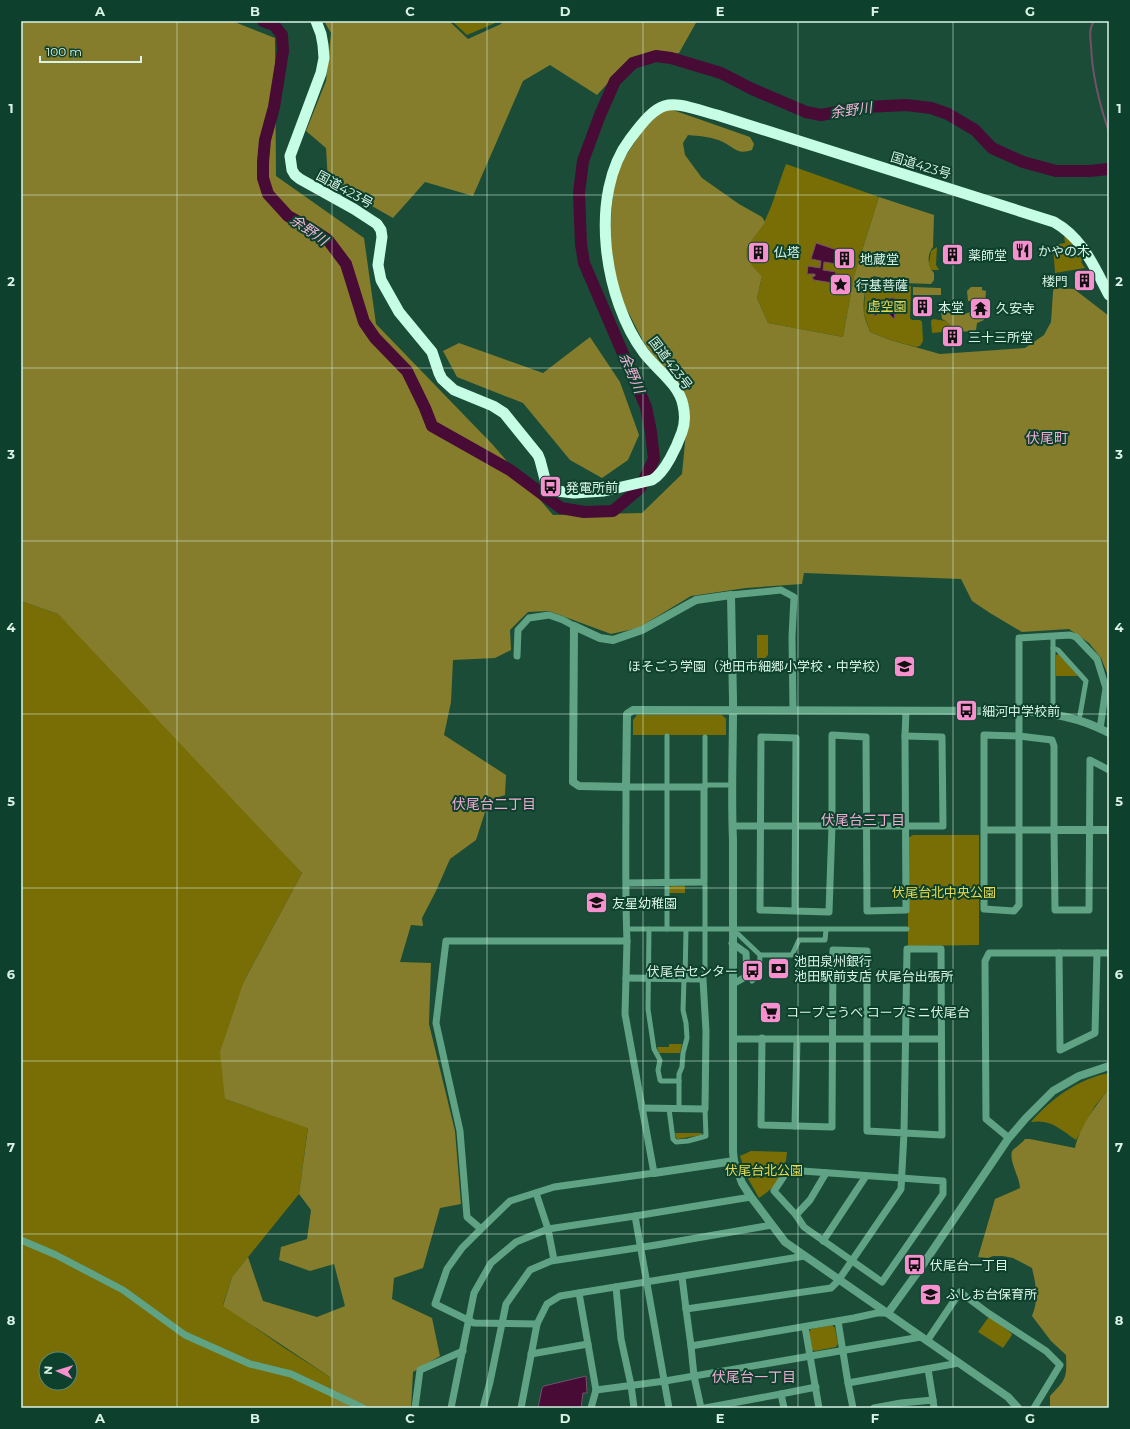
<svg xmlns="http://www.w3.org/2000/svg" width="1130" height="1429" viewBox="0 0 1130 1429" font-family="Montserrat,'Noto Sans JP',sans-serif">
<rect width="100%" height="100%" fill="#1a4c37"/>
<g fill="#786e05" fill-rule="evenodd">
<path d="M452 21H500L467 35Z"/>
<path d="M786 164 879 197 854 276 843 337 768 323 757 298 762 276C755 270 748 264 746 254 745 243 756 237 761 228 772 209 778 185 786 164Z"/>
<path d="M1064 235C1072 242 1077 251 1082 260L1081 262 1085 268 1055 273 1053 245 1065 243Z"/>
<path d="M937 247 936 265 939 270H932L930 267 929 263 931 251Z"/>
<path d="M871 278 909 285 911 287 910 318 912 320H920L922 322 923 341 920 346 916 347 890 340 870 332 864 314 865 289Z"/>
<path d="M933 319 946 321 954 329V331L932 333 931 321Z"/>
<path d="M21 601 58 614 175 731 302 873 244 981 225 1099 308 1127 299 1194 232 1277 223 1305 283 1347 330 1377 332 1408H21ZM46 1359H70V1383H46Z"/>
<path d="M757 635H768V655L765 658H757Z"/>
<path d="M1059 654 1078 676H1056V655Z"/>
<path d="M637 715H722L726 719V735H633V720Z"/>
<path d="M913 835H979V945L908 946V838Z"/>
<path d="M672 886H685V893H668L669 887Z"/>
<path d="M669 1044H682L680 1053H659L657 1047H669Z"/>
<path d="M1109 1073V1089L1095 1106 1076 1140C1060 1129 1051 1119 1031 1122 1052 1098 1078 1079 1109 1073Z"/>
<path d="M675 1133H702L701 1135 678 1139 676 1138Z"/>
<path d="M751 1151 787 1152C785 1175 778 1185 759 1198L746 1175 740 1156Z"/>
<path d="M991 1317 1011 1333 1012 1335 1003 1348 978 1332 988 1318Z"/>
<path d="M832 1325 835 1328 838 1344 836 1347 815 1351 812 1350 809 1332 811 1329Z"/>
</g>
<g fill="#857d2c">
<path d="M21 21H232L275 38 276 176 364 238 376 324 493 445 553 515 642 513 682 474 688 411 643 341 624 304 618 286 613 262 610 231 613 193 615 180 624 159 639 135 659 113 670 109 750 137 754 144 752 150C737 155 735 148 723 142 713 137 699 136 688 135L683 143 685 155 702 178 739 204 762 217 765 222C750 247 733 249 762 276L757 298 768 323 843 337 854 276 879 197 934 215 933 247C927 254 927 266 934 273V280L931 284 903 283 874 276C864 281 863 304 864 314 865 320 868 326 870 332L890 340 940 354 1025 348 1044 335 1051 322 1053 292 1054 288 1074 289 1109 316V678L1101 658 1089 643 1069 629 1022 632 990 613 972 601 961 579 804 573 802 584 746 588 691 596 638 628 611 634 549 611 528 612 510 630 511 650 495 658 453 660 451 702 444 735 506 775 505 795 489 800 476 840 450 859 436 891 422 918 423 926 411 925 400 962 431 963 429 1024 455 1131 461 1204 440 1208 423 1268 394 1278 392 1299 432 1318 440 1356 413 1372 411 1408H332L330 1377 223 1306 232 1277 248 1257 263 1301 317 1317 345 1306 334 1264 310 1271 279 1260 281 1247 307 1239 311 1210 299 1194 308 1128 225 1099 220 1052 244 981 302 873 58 614 21 601Z"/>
<path d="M324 21H449L468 39 501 24 503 21H697L679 53 630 59 597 95 550 65 523 81 473 196 425 182 393 218 328 181 326 148 306 131 326 81 331 33Z"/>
<path d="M913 287 939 288H941V295H913Z"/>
<path d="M971 287H982V290L986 291 985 305 980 304 978 301H968L967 291Z"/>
<path d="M943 311 962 315 973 311H984V320L977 323 976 330 974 331 957 332 946 321 942 319 941 312Z"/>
<path d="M590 337 620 382 639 435 628 460 602 478 570 460 523 403 457 377 443 351 459 343 543 373Z"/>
<path d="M1109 1089V1408H1050V1396C1066 1379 1067 1379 1066 1355L1051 1341 1032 1316C1039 1299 1036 1285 1032 1268L1013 1258 1003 1256H993L988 1258 978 1257 995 1199 1020 1188C1020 1178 1007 1157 1013 1150 1016 1147 1022 1143 1025 1139H1030L1075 1148C1079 1128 1096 1105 1109 1089Z"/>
</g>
<g fill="#470b35" stroke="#73516a">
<path d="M816 243 840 251 837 264 824 262 823 270 836 272 833 283 814 280 812 277 815 276V274H807L808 266 820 268 821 261 811 259Z"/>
<path d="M891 298C898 298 904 303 903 311H895L894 319 886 311H881L875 316 873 311V301H880Z"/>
<path d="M586 1376 587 1393H583L581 1408H538L542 1388 544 1386Z"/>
</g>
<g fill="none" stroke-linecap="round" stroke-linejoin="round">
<path stroke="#73516a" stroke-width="2" d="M1094 21C1089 28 1090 36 1091 45 1092 75 1099 103 1109 132"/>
<path stroke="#470b35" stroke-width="12" d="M263 21 274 25 282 35 283 51 274 107 265 140 263 162V178L268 194 288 216 313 230 328 240 346 264 364 322 375 338 407 371 425 408 432 426 510 470 561 508 584 512 613 511 640 488 654 459 651 432 646 407 584 263 581 244 579 193 583 161 600 115 615 81 633 63 656 56 671 58 721 73 752 89 806 112 821 115 865 107 906 105 931 108 948 114 975 130 992 148 1023 162 1056 171H1089L1109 169"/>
<g stroke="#5fa384" stroke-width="5">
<path d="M1053 636V706"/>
<path d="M1053 648 1058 650 1086 681 1080 715"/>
<path d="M705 737V783L704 787 708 785H727"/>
<path d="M631 929H907"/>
<path d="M649 929 648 1009 654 1049 660 1060 658 1070 660 1080 661 1081H679"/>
<path d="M667 929V736"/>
<path d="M738 934 760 955H792L799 940H825L826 930"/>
<path d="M685 979 686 930"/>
<path d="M703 979 705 973V885L704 882"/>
<path d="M752 981 759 975 760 955"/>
<path d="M669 1109 673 1139 676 1142 688 1141 706 1136 705 1109"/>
<path d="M679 1109V1074L682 1067 683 1053 687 1038 686 1023 683 1010 684 979"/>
</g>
<g stroke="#5fa384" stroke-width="7">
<path d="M731 595 781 590 794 597 792 637 793 710"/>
<path d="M517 656 518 630 529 618 549 615 563 620 574 626"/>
<path d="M733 826H943L942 737 905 736"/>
<path d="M984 830H1054V746L1052 740 1019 736 984 735V909L1014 911 1019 905C1019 816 1019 727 1019 638L1070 635 1076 637 1097 659 1106 688 1100 729"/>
<path d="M1054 830 1055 910H1089L1090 760 1109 770"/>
<path d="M795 910 796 738 761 737 760 910 829 912 832 826V735L866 737 867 911 906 910 905 736 906 711"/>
<path d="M732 943 746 953 747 976 733 984"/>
<path d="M1059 953 1060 1050 1095 1033 1097 953"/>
<path d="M626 978 703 979 706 1031 705 1109 642 1108"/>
<path d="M762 1038 761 1125 832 1127 833 950 867 951V1131L942 1135 941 949H907L904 1133 901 1189 838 1281 831 1288 686 1309 691 1346 854 1318 877 1313H887"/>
<path d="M733 1039H941"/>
<path d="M795 1126 797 1039"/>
<path d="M1009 1138 986 1119 985 961 989 953H1109"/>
<path d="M788 1170 943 1181V1194L882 1282 804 1227 796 1215 774 1191Z"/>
<path d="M536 1193 548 1229 554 1260"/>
<path d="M796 1215 810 1200 826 1173"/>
<path d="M481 1229 467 1217 460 1131 436 1023 446 941H627"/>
<path d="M21 1240 56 1255 123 1290 185 1335 250 1364 291 1374 363 1408"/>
<path d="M823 1241 866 1176"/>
<path d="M682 1277 686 1309"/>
<path d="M616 1287 621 1339 631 1385 634 1408"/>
<path d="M579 1293 596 1390"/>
<path d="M838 1321 848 1383 959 1363"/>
<path d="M537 1324 474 1323 435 1304 447 1269 462 1248 481 1229 510 1201 554 1187 654 1173 625 1014 627 941C625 892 626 843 626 794V787H704V882L626 883"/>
<path d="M805 1327 819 1408"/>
<path d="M927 1341 960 1292 988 1313 1046 1351 1060 1365 1034 1408"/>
<path d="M691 1346 694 1376 701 1408"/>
<path d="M531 1354 588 1344"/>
<path d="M928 1369 933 1400"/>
<path d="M848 1383 853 1408"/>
<path d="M415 1408 420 1370 463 1351"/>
<path d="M451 1408 474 1293 491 1263 516 1242 548 1229 635 1216"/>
<path d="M483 1408 490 1382 506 1304 530 1270 551 1261 656 1245 772 1225"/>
<path d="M521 1408 537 1324 547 1304 560 1296 805 1256"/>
<path d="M591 1408 596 1390 665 1381 921 1337"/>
<path d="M669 1408 635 1216 751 1197"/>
<path d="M705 1408 781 1394"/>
<path d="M784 1408 781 1394 816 1387"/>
<path d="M874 1408 901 1403 933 1400 934 1408"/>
</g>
<g stroke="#5fa384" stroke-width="8">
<path d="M1054 830H1109"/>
<path d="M654 1173 734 1161"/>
<path d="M888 1313 920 1269 1008 1139 1026 1118 1053 1091 1079 1076 1109 1066"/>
<path d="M1018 1408 1008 1397 785 1242 751 1197 742 1183 734 1161 733 1152V840C731 796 733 753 733 709V700L731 595 696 600 642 630 613 640 600 638 574 626 573 782 579 786 626 787 627 714 633 710 1019 711C1052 713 1079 717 1109 733"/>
</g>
<path stroke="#c6fee5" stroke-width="11" d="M316 21 321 34 323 45 324 58 321 73 290 156 292 170 295 175 300 179 354 209 377 224 381 230 382 237 378 265 381 280 399 312 432 352 439 373 442 379 454 390 493 406 504 413 538 455 540 460 546 483 556 491 574 493 604 491 652 480C665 473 677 446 682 432 685 424 685 414 683 405 679 384 656 369 644 353 604 300 588 194 630 139 663 95 667 101 717 115L1054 222C1083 238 1094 267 1109 295"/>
</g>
<path fill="none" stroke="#d9f3e6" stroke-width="1" stroke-opacity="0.55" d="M177 21V1408M332 21V1408M487 21V1408M643 21V1408M798 21V1408M953 21V1408M21 195H1109M21 368H1109M21 541H1109M21 714H1109M21 888H1109M21 1061H1109M21 1234H1109"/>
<defs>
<symbol id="restaurant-square" viewBox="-11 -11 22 22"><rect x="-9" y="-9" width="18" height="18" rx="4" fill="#f690cf" stroke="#0d412d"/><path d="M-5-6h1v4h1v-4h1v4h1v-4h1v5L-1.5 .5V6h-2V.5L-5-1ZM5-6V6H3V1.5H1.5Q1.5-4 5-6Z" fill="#111"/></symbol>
<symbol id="building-square" viewBox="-11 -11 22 22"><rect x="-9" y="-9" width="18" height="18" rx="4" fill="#f690cf" stroke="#0d412d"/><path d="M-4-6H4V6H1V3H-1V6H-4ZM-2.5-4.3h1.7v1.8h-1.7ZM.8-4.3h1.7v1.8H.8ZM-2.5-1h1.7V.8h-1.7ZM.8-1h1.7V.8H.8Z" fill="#111"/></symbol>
<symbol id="sight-square" viewBox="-11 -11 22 22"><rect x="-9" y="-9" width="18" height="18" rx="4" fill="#f690cf" stroke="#0d412d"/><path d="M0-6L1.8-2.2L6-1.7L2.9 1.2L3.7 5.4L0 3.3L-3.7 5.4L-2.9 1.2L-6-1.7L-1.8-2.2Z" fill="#111"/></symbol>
<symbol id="temple-square" viewBox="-11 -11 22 22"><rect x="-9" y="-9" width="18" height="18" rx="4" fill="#f690cf" stroke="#0d412d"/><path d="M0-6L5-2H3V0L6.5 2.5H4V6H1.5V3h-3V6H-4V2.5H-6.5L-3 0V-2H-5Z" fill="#111"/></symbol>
<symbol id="bus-square" viewBox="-11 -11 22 22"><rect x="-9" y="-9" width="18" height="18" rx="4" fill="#f690cf" stroke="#0d412d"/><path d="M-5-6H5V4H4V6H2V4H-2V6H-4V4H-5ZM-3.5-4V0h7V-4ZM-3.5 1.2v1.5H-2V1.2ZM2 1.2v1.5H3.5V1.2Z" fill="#111"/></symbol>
<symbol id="school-square" viewBox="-11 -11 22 22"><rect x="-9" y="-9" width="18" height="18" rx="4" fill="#f690cf" stroke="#0d412d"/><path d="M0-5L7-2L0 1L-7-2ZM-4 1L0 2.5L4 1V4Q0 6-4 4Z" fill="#111"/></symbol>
<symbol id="bank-square" viewBox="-11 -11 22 22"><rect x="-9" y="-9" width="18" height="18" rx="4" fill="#f690cf" stroke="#0d412d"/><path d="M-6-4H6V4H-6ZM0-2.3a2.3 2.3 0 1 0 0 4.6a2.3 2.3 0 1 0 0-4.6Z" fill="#111"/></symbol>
<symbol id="supermarket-square" viewBox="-11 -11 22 22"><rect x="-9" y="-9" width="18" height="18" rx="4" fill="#f690cf" stroke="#0d412d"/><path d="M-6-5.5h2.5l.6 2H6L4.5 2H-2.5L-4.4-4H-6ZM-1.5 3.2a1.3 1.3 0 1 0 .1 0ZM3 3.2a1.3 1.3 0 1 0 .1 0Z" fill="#111"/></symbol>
</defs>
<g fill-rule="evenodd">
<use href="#restaurant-square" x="1010" y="238" width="25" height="25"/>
<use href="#building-square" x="746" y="240" width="25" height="25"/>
<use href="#building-square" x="940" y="242" width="25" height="25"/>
<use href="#building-square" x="832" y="246" width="25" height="25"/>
<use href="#building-square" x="1072" y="268" width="25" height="25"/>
<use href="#sight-square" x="828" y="272" width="25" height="25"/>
<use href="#building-square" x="910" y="294" width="25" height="25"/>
<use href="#temple-square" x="968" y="296" width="25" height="25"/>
<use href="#building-square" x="940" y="324" width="25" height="25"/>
<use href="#bus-square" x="538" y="474" width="25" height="25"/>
<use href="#school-square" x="892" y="654" width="25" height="25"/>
<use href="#bus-square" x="954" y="698" width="25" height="25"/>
<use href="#school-square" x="584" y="890" width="25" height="25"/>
<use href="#bank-square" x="766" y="956" width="25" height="25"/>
<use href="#bus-square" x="740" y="958" width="25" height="25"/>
<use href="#supermarket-square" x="758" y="1000" width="25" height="25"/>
<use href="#bus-square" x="902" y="1252" width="25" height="25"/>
<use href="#school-square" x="918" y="1282" width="25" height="25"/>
</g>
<g text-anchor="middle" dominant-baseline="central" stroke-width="4" stroke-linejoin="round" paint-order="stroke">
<g font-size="13" fill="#d9f3e6" stroke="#0d412d">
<text transform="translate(921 165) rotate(17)">国道423号</text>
<text transform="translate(345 189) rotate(29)">国道423号</text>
<text transform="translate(671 363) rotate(53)">国道423号</text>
</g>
<g font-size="13" fill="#d9f3e6" stroke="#0d412d" text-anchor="start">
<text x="1038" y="251">かやの木</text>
<text x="774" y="252">仏塔</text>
<text x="968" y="255">薬師堂</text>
<text x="860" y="259">地蔵堂</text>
<text x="1068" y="281" text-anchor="end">楼門</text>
<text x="856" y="285">行基菩薩</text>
<text x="938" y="307">本堂</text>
<text x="996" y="308">久安寺</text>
<text x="968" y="337">三十三所堂</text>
<text x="566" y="487">発電所前</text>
<text x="888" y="666" text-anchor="end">ほそごう学園（池田市細郷小学校・中学校）</text>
<text x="982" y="711">細河中学校前</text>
<text x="612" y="903">友星幼稚園</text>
<text x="794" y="961">池田泉州銀行<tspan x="794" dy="15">池田駅前支店 伏尾台出張所</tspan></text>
<text x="738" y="971" text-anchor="end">伏尾台センター</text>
<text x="786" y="1012">コープこうべ コープミニ伏尾台</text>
<text x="930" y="1265">伏尾台一丁目</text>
<text x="946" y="1294">ふしお台保育所</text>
</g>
<g font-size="13" fill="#e8da4e" stroke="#0d412d">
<text x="887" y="306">虚空園</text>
<text x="944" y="892">伏尾台北中央公園</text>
<text x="764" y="1170">伏尾台北公園</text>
</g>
<g font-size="14" font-style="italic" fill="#f5b1d9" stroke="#0d412d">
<text transform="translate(851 110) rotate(-8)">余野川</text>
<text transform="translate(309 230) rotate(35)">余野川</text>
<text transform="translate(632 373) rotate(67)">余野川</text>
</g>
<g font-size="14" fill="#f2aad5" stroke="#0d412d">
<text x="1047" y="438">伏尾町</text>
<text x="494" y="804">伏尾台二丁目</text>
<text x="863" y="820">伏尾台三丁目</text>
<text x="754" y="1377">伏尾台一丁目</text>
</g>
</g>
<rect width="1130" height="1429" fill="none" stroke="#0d412d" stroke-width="44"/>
<g transform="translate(58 1371) rotate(274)"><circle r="19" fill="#0d412d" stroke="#5f8877"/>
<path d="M0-3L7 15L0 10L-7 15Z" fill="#f690cf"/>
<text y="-6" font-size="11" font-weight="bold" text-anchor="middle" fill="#d9f3e6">N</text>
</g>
<path d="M40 56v6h101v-6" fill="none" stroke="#d9f3e6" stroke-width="2"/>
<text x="46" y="56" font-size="12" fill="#d9f3e6" stroke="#0d412d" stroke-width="3" paint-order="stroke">100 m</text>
<rect x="22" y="22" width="1086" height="1385" fill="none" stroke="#d9f3e6" stroke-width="1.5"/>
<g font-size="13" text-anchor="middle" font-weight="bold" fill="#d9f3e6">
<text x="100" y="16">A</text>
<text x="255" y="16">B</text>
<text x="410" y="16">C</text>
<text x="565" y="16">D</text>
<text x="720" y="16">E</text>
<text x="875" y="16">F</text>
<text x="1030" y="16">G</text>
<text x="11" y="113">1</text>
<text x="1119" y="113">1</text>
<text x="11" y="286">2</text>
<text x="1119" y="286">2</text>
<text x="11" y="459">3</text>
<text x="1119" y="459">3</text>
<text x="11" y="632">4</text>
<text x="1119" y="632">4</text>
<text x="11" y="806">5</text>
<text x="1119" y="806">5</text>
<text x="11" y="979">6</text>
<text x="1119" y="979">6</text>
<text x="11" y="1152">7</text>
<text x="1119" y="1152">7</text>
<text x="11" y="1325">8</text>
<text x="1119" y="1325">8</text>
<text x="100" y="1423">A</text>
<text x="255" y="1423">B</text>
<text x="410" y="1423">C</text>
<text x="565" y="1423">D</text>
<text x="720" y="1423">E</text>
<text x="875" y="1423">F</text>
<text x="1030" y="1423">G</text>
</g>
</svg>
